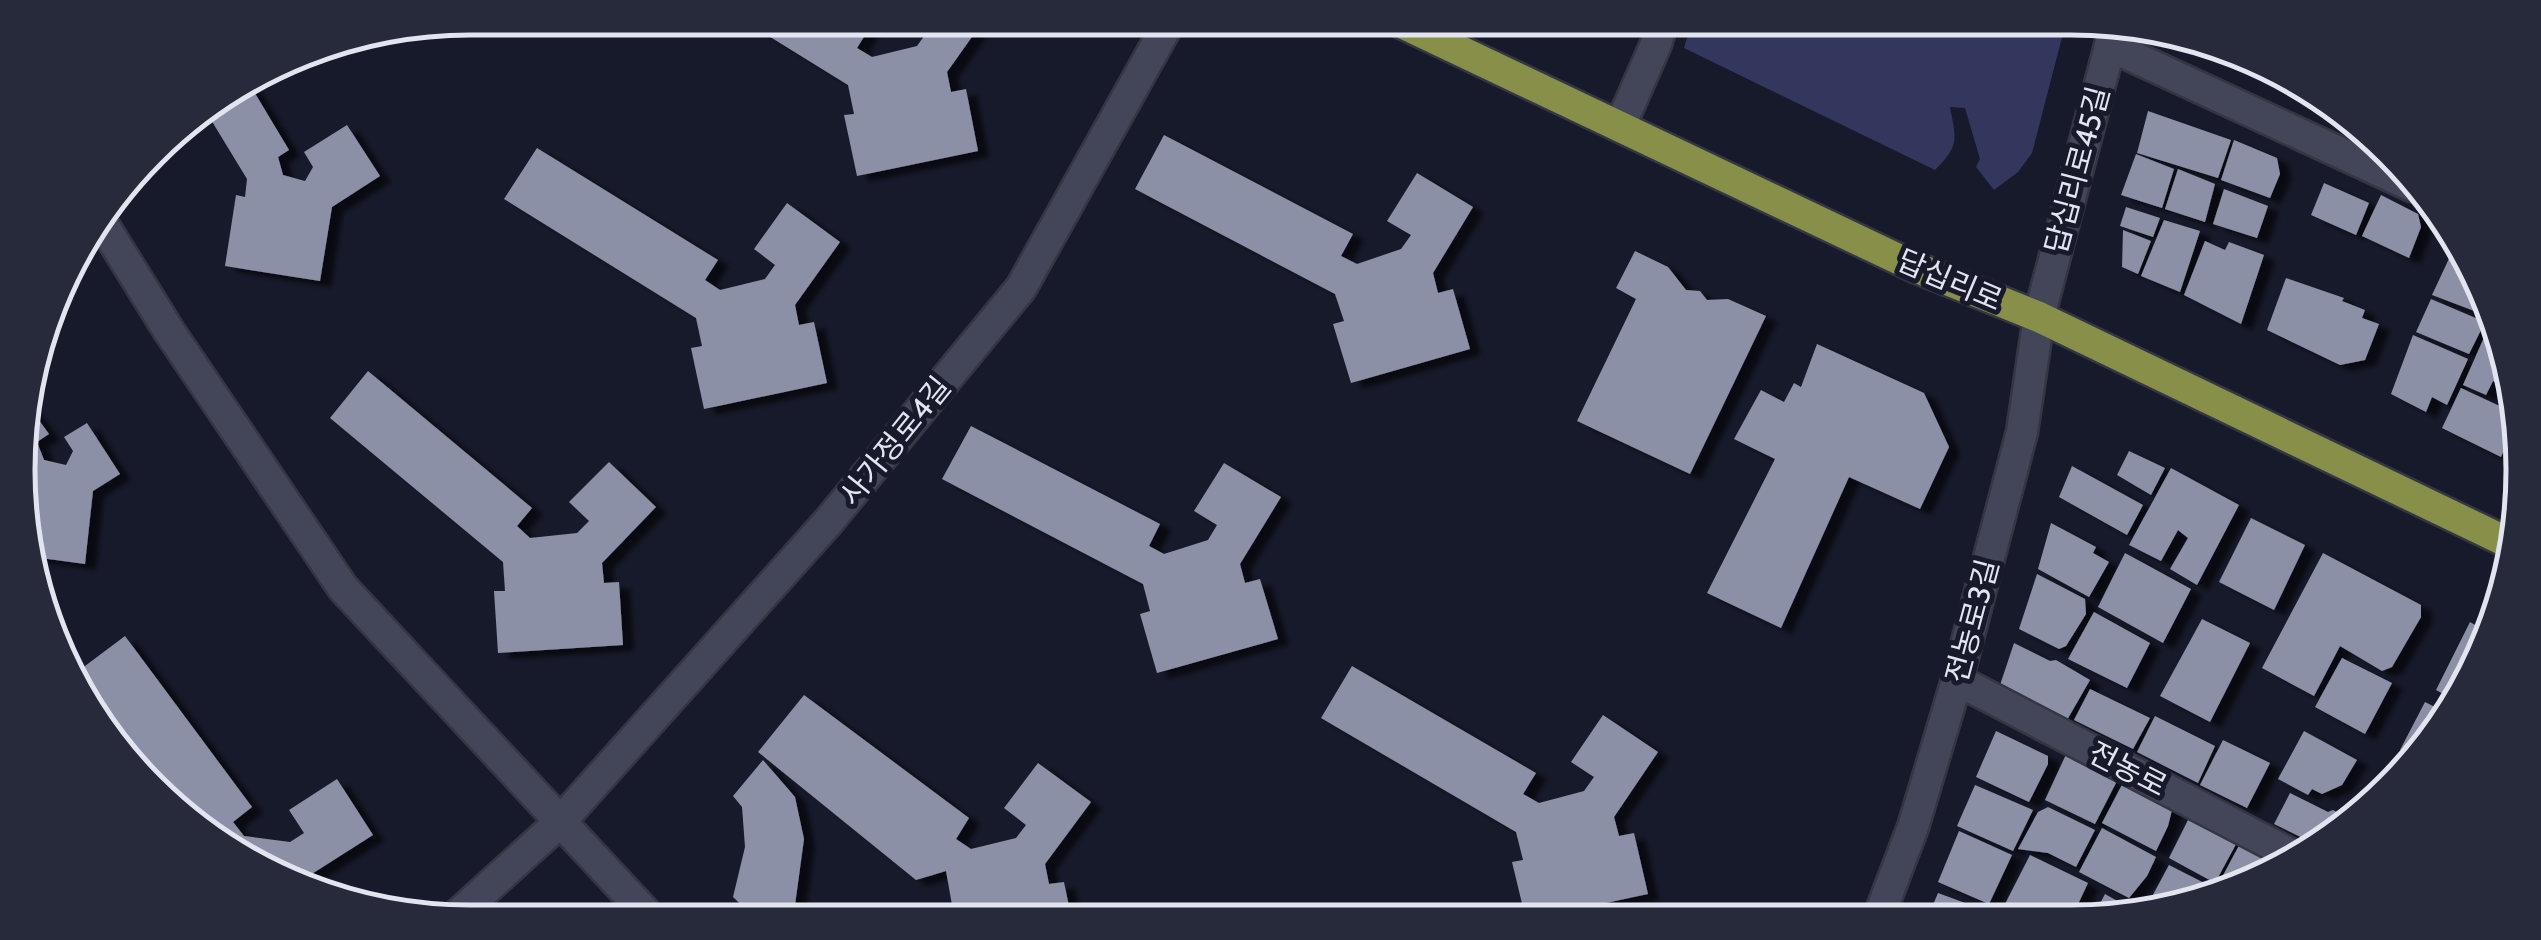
<svg xmlns="http://www.w3.org/2000/svg" width="2541" height="940" viewBox="0 0 2541 940" font-family="Cabin,'Noto Sans KR',sans-serif">
<defs>
<filter id="shadow"><feDropShadow dx="11" dy="6" stdDeviation="2.5" flood-color="#0009"/></filter>
</defs>
<rect width="100%" height="100%" fill="#171a2a"/>
<path fill="#33375d" d="M1693 18V17L2067 18 2032 153 2018 172 1994 190 1976 167 1980 159 1965 108 1950 107C1956 139 1960 145 1935 170L1684 48Z"/>
<g fill="#8c90a6" filter="url(#shadow)">
<path d="M738 17H854L870 27 857 48 872 57 917 46 927 32 907 17H986L947 72 951 92 966 89 978 151 857 176 844 115 854 114 848 85Z"/>
<path d="M250 85 289 150 278 157 283 175 305 181 313 167 304 152 347 125 380 176 332 207 320 281 225 266 236 195 245 197 247 179 205 110Z"/>
<path d="M2148 111 2231 140 2218 178 2137 153Z"/>
<path d="M1164 135 1353 234 1341 256 1357 264 1401 249 1411 235 1387 221 1417 173 1473 207 1433 273 1438 293 1453 289 1470 349 1351 383 1333 324 1344 321 1335 294 1135 189Z"/>
<path d="M2234 140 2277 158 2280 174 2270 198 2221 180Z"/>
<path d="M537 148 718 260 705 280 720 290 765 279 775 265 754 249 787 203 840 242 795 305 799 325 814 322 827 383 704 409 691 348 702 346 696 318 504 199Z"/>
<path d="M2136 154 2174 169 2162 208 2121 195Z"/>
<path d="M2178 169 2215 184 2205 222 2165 209Z"/>
<path d="M2324 183 2369 203 2356 235 2311 215Z"/>
<path d="M2224 189 2268 206 2257 238 2213 224Z"/>
<path d="M2381 195 2418 214 2421 227 2409 258 2362 236Z"/>
<path d="M2126 207 2160 218 2153 237 2120 226Z"/>
<path d="M2164 220 2200 231 2180 292 2141 276Z"/>
<path d="M2123 230 2151 241 2138 274 2122 267Z"/>
<path d="M2205 241 2225 250 2229 242 2264 255 2241 324 2184 295Z"/>
<path d="M2453 250 2467 256 2485 315 2432 295Z"/>
<path d="M1635 251 1668 267 1686 290 1700 291 1707 300 1728 299 1766 316 1690 474 1577 421 1636 299 1616 288Z"/>
<path d="M2286 278 2344 298 2342 301 2365 310 2362 318 2379 324 2365 360 2340 365 2267 330Z"/>
<path d="M2431 299 2485 322 2469 354 2416 332Z"/>
<path d="M2490 324 2513 391 2493 381 2486 395 2463 385Z"/>
<path d="M2413 335 2468 359 2447 405 2432 397 2426 412 2391 394Z"/>
<path d="M1817 344 1924 393 1949 447 1920 509 1849 477 1781 628 1707 593 1775 459 1734 439 1761 390 1784 402 1794 383 1801 387Z"/>
<path d="M368 371 532 508 517 526 530 538 577 533 589 521 569 502 609 462 656 507 602 563 604 583 619 582 623 645 498 653 494 591H505L503 562 330 418Z"/>
<path d="M2461 388 2519 415 2501 457 2442 428Z"/>
<path d="M25 401 49 434 37 442 44 460 66 465 73 451 64 437 87 423 120 474 93 491 85 564 26 556 21 410Z"/>
<path d="M971 426 1160 524 1149 546 1164 554 1208 540 1217 525 1194 511 1224 463 1281 497 1240 564 1245 583 1260 579 1278 639 1157 673 1140 614 1150 611 1143 584 942 479Z"/>
<path d="M2129 451 2165 468 2151 495 2117 475Z"/>
<path d="M2072 466 2143 505 2127 535 2059 497Z"/>
<path d="M2171 468 2239 505 2197 585 2170 569 2188 538 2178 530 2161 561 2129 545Z"/>
<path d="M2251 518 2305 545 2274 610 2219 582Z"/>
<path d="M2051 523 2096 547 2093 553 2109 562 2089 597 2038 569Z"/>
<path d="M2125 553 2191 589 2163 643 2098 607Z"/>
<path d="M2323 553 2421 605V617L2392 667 2382 671 2340 646 2314 696 2262 668Z"/>
<path d="M2037 574 2085 599 2086 614 2066 646 2059 649 2019 629Z"/>
<path d="M2094 612 2150 643 2127 688 2068 659Z"/>
<path d="M2202 619 2250 643 2210 722 2160 696Z"/>
<path d="M2470 622 2489 633 2458 702 2436 690Z"/>
<path d="M125 636 252 807 233 822 244 836 290 842 304 833 289 810 337 779 373 835 307 877 306 884 195 829 77 672Z"/>
<path d="M2014 643 2050 661 2056 660 2090 680 2067 720 2000 685Z"/>
<path d="M2342 658 2392 683 2365 734 2315 707Z"/>
<path d="M1352 666 1536 773 1523 794 1539 803 1584 791 1594 777 1571 762 1603 715 1658 752 1614 817 1619 836 1634 833 1648 894 1526 920 1512 862 1523 860 1516 832 1321 718Z"/>
<path d="M2090 689 2150 718 2133 749 2074 720Z"/>
<path d="M804 695 969 818 956 839 971 849 1016 838 1026 825 1004 808 1038 763 1091 802 1045 864 1049 884 1064 882 1072 921H945L942 907 952 905 946 871 916 880 758 752Z"/>
<path d="M2425 702 2449 714 2413 757 2400 750Z"/>
<path d="M2155 716 2215 746 2198 783 2137 752Z"/>
<path d="M1996 731 2048 756V764L2029 802 1976 777Z"/>
<path d="M2304 731 2357 760 2342 785 2322 794 2312 789 2308 795 2278 779Z"/>
<path d="M2223 740 2270 763 2247 808 2200 785Z"/>
<path d="M2069 748 2121 773 2095 824 2045 800Z"/>
<path d="M763 760 795 797 804 839 795 905 789 922H759L733 897 745 847 742 807 733 796Z"/>
<path d="M2126 777 2174 802 2168 826 2156 851 2102 823Z"/>
<path d="M1975 785 2033 810 2013 851 1957 826Z"/>
<path d="M2290 793 2328 812 2333 810 2353 821 2317 845 2274 824Z"/>
<path d="M2195 806 2241 835 2215 883 2169 858Z"/>
<path d="M2048 807 2095 830 2076 867 2048 853 2018 849 2038 812Z"/>
<path d="M2102 828 2156 857 2147 876 2129 898 2079 872Z"/>
<path d="M1959 831 2012 855 1989 904 1938 882Z"/>
<path d="M2243 838 2290 863 2271 876 2229 889 2219 883Z"/>
<path d="M2030 855 2088 883 2071 919H2030L2004 906Z"/>
<path d="M2169 865 2212 887 2208 895 2151 912 2148 904Z"/>
<path d="M1938 893 1995 914 1992 919H1927Z"/>
<path d="M2105 894 2142 915 2131 919H2092Z"/>
</g>
<g fill="none" stroke-linecap="round" stroke-linejoin="round">
<defs>
<g id="minor">
<path d="M2110 46 2412 186"/>
<path d="M1620 126 1656 44 1664 17"/>
<path d="M99 218 169 331 343 588 654 922"/>
<path d="M1957 680 2298 858"/>
<path d="M1878 919 1913 827 1957 680 2022 432 2039 317 2116 23"/>
<path d="M452 920 560 822 829 521 1021 288 1172 17"/>
</g>
<path id="major" d="M1389 17 1915 267 2039 317 2511 544"/>
</defs>
<use href="#minor" stroke="#353643" stroke-width="35"/>
<use href="#major" stroke="#353643" stroke-width="35"/>
<use href="#minor" stroke="#434659" stroke-width="30"/>
<use href="#major" stroke="#888f48" stroke-width="30"/>
</g>
<g text-anchor="middle" dominant-baseline="central" stroke-width="10" stroke-linejoin="round" paint-order="stroke">
<g font-size="30" fill="#e2e4f0" stroke="#171a2a">
<text transform="translate(2077 170) rotate(-75)">답십리로45길</text>
<text transform="translate(1950 280) rotate(23)">답십리로</text>
<text transform="translate(895 441) rotate(-51)">사가정로4길</text>
<text transform="translate(1972 621) rotate(-75)">전농로3길</text>
<text transform="translate(2128 769) rotate(27)">전농로</text>
</g>
</g>
<path d="M0 0H2541V940H0ZM470 35H2071A435 435 0 0 1 2506 470V470A435 435 0 0 1 2071 905H470A435 435 0 0 1 35 470V470A435 435 0 0 1 470 35Z" fill="#272a3a" fill-rule="evenodd"/>
<path fill="none" stroke="#e2e4f0" stroke-width="5" d="M470 35H2071A435 435 0 0 1 2506 470V470A435 435 0 0 1 2071 905H470A435 435 0 0 1 35 470V470A435 435 0 0 1 470 35Z"/>
</svg>
